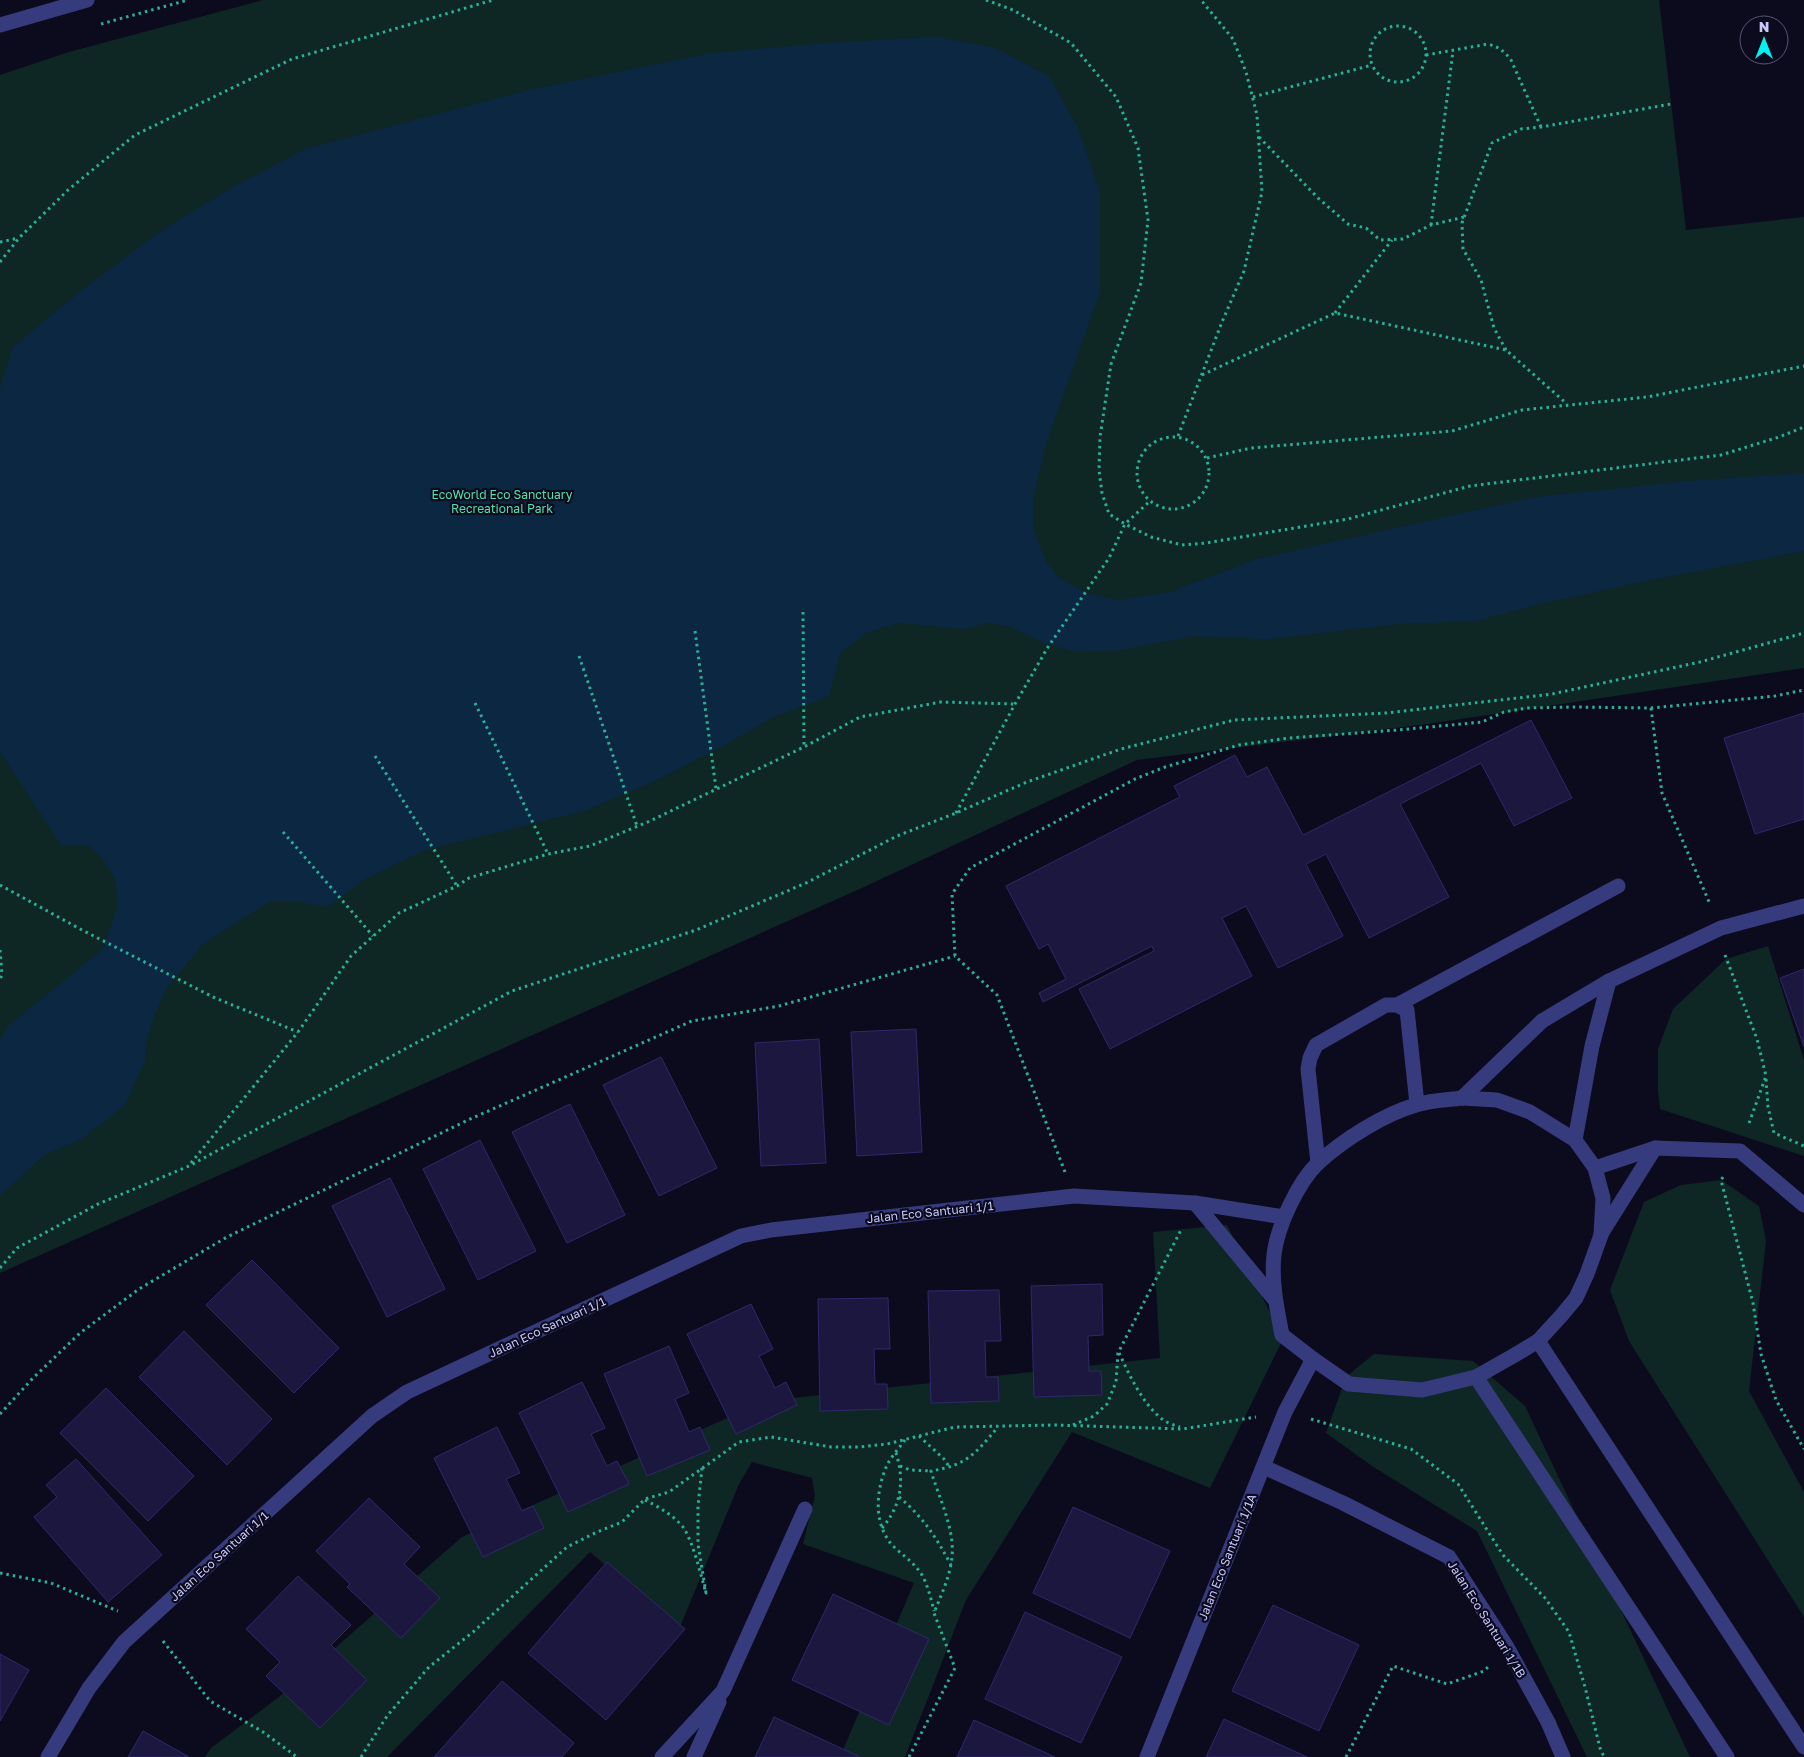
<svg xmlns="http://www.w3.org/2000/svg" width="1804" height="1757" viewBox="0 0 1804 1757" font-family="'Golos Text',sans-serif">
<rect width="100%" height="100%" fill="#0c0b1d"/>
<g fill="#0e2724">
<path d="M263 0H1659L1686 230 1804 217V668L1427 724 1137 760 864 887 0 1273V75L69 52Z"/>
<path d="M1768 946 1804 1060V1156L1660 1109 1658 1091V1049L1673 1009 1726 959Z"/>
<path d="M1721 1180 1759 1206 1766 1241 1749 1391 1804 1492V1617L1629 1341 1610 1290 1644 1202 1681 1185Z"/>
<path d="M1227 1225 1283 1339 1210 1488 1072 1432 966 1600 905 1757H840L914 1583 803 1544 815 1496 812 1478 752 1462 739 1484 680 1627 590 1552 387 1757H205L211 1748 279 1697 462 1537 765 1401 1160 1358 1153 1232Z"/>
<path d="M1374 1354 1473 1361 1525 1406 1690 1757H1587L1477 1531 1372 1466 1326 1433 1346 1377Z"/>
</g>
<path fill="#0b2742" d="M938 37 995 48 1049 76 1078 128 1100 192V292L1046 444 1034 494 1033 529 1046 561 1058 577 1087 593 1117 600 1170 592 1257 559 1535 497 1687 481 1804 473V551L1645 581 1540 604 1477 621 1399 624 1267 639 1194 636 1121 650 1075 652 1044 643 1009 626 988 623 965 629 899 623 866 633 840 653 829 696 774 717 726 744 657 780 584 811 425 850 364 880 328 907 299 902H269L203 944 166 989 154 1016 146 1043 145 1060 125 1105 82 1139 46 1154 0 1195V1040L8 1026 103 949 118 906 115 878 102 858 88 845H61L0 752V388L13 347 82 290 155 235 231 188 305 149 529 90 711 53 839 42Z"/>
<g fill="#1b173f" stroke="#2e296b">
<path d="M1804 713V819L1755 834 1724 738Z"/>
<path d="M1531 720 1572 798 1514 826 1481 763 1400 804 1449 897 1369 938 1326 854 1306 864 1343 936 1278 968 1246 906 1222 918 1252 976 1110 1049 1079 989 1154 951 1152 946 1043 1002 1039 993 1066 979 1048 944 1039 949 1006 886 1180 797 1174 786 1235 755 1247 777 1267 767 1303 835Z"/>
<path d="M1804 969V1047L1780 978Z"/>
<path d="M916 1029 922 1152 857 1156 851 1032Z"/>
<path d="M819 1039 826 1163 761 1166 755 1043Z"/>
<path d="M661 1057 717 1168 659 1196 603 1085Z"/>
<path d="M570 1104 625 1215 567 1243 512 1132Z"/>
<path d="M480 1140 536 1251 478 1280 423 1169Z"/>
<path d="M390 1178 445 1289 387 1317 332 1206Z"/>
<path d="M252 1260 339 1348 294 1393 206 1305Z"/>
<path d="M1102 1284 1103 1335 1088 1336 1089 1371H1101L1102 1395 1034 1397 1031 1286Z"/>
<path d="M999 1290 1001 1341H985L986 1377H998L999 1401 931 1403 928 1291Z"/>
<path d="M888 1298 890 1349H874L875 1384H887L888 1409 820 1411 818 1299Z"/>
<path d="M751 1304 773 1349 759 1356 775 1388 786 1382 797 1405 736 1434 687 1334Z"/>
<path d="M184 1331 272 1419 227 1465 139 1377Z"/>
<path d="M669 1346 689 1393 675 1399 689 1432 700 1427 710 1450 647 1476 604 1374Z"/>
<path d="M582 1382 605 1428 591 1434 607 1466 617 1461 629 1484 568 1512 519 1413Z"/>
<path d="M106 1388 194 1476 148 1521 60 1433Z"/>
<path d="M497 1427 520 1473 506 1479 522 1511 533 1506 544 1528 483 1557 434 1458Z"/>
<path d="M76 1459 162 1555 108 1602 34 1517 57 1497 46 1485Z"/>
<path d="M369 1498 420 1547 404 1564 440 1598 401 1638 347 1587 350 1584 316 1551Z"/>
<path d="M1073 1507 1170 1551 1130 1638 1033 1593Z"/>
<path d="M607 1562 685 1629 606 1720 528 1653Z"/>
<path d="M298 1576 351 1625 331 1645 367 1680 320 1728 266 1676 280 1662 246 1629Z"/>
<path d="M833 1594 929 1639 889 1725 792 1680Z"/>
<path d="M1273 1605 1359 1645 1319 1731 1232 1691Z"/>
<path d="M1025 1612 1122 1657 1081 1743 985 1699Z"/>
<path d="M0 1654 29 1670 0 1721Z"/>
<path d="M502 1681 574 1743 562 1757H434Z"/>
<path d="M774 1717 860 1757H755Z"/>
<path d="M1224 1719 1307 1757H1206Z"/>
<path d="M974 1720 1055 1757H957Z"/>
<path d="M143 1731 189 1757H128Z"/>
</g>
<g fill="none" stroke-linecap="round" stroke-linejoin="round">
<g stroke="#2bb098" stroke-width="3" stroke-dasharray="2.5 4" stroke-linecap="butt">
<path d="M986 0 1013 10 1071 43 1116 97 1138 148 1148 220 1141 283 1111 364 1100 437 1099 470 1102 493 1109 514 1125 524 1151 537 1182 545 1206 543 1348 519 1470 486 1721 455 1779 437 1804 427"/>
<path d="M101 24 188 0"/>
<circle cx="1398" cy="54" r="28"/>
<path d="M1426 55 1488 44C1499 47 1504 51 1511 60L1541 127"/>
<path d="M1253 97 1372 65"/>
<path d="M1259 137 1318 198 1348 224 1366 228 1380 240 1403 239 1431 225 1464 217"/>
<path d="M1431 225 1453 51"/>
<path d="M0 242 19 238"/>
<path d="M0 262 19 238 68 190 135 135 292 59 493 0"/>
<path d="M1335 313 1392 240"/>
<path d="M1506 350 1494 328 1481 280 1463 249 1462 223 1492 143 1521 129 1541 127 1671 104"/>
<path d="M1202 375 1335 313 1506 350 1567 404"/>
<path d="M1178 436 1222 322 1244 271 1262 192 1257 115 1246 72 1233 39 1201 0"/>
<circle cx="1173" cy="473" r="36"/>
<path d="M1207 458 1251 448 1452 431 1522 410 1647 397 1804 366"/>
<path d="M803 612 804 746"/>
<path d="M695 631 716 789"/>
<path d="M579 656 637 826"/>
<path d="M475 703 548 854"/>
<path d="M1651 708 1662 793 1710 904"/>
<path d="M375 756 457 886"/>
<path d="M956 813 1015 704 1048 647 1109 558 1125 524 1150 501"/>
<path d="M283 832 373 936"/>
<path d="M0 885 82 930 213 997 298 1032"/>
<path d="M0 950 2 975 0 979"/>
<path d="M1725 955 1757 1039 1766 1076 1748 1126"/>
<path d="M1766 1079 1768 1107 1774 1133 1804 1146"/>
<path d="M191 1163 298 1032 351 956 399 913 457 886 469 878 548 854 590 846 650 821 804 747 860 717 941 702 1015 704"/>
<path d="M1065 1172 997 995 955 956 952 894 970 868 1135 779 1165 767 1239 745 1289 738 1398 730 1482 722 1504 712 1527 708 1572 707 1651 708 1775 696 1804 690"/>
<path d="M1723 1177 1721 1180 1753 1303 1761 1354 1776 1400 1804 1449"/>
<path d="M0 1268 17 1248 98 1204 189 1166 512 991 696 930 806 883 897 836 956 813 1027 782 1121 749 1234 720 1387 713 1552 694 1700 662 1804 633"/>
<path d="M1119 1353C1130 1376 1142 1403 1162 1419 1167 1423 1174 1425 1180 1427"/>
<path d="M0 1414 33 1378 80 1333 139 1289 227 1237 468 1120 692 1021 779 1006 955 956"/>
<path d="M1311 1419 1411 1449 1458 1484 1503 1555 1545 1598 1569 1632 1585 1687 1600 1748 1604 1757"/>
<path d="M1073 1425 1094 1416 1107 1404 1116 1382 1118 1353 1182 1228"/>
<path d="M919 1436 944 1459 950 1468"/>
<path d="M905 1440C899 1448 892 1456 887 1465 876 1490 873 1523 892 1545 902 1555 914 1562 922 1575 928 1586 931 1599 934 1611"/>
<path d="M900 1466 910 1470 931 1471"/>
<path d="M899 1497C923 1517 936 1537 951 1565"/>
<path d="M645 1500C659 1507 673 1515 683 1527 693 1541 701 1576 706 1593L698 1544V1506L702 1468"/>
<path d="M882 1528C901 1506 905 1481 896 1453"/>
<path d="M0 1573 51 1583 118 1611"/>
<path d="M163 1641 210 1701 263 1732 297 1757"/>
<path d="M361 1757 387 1716 429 1667 473 1632 567 1547 597 1532 622 1522 645 1499 669 1492 739 1442 771 1437 831 1447H860L887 1444 955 1427 1055 1425 1183 1429 1256 1417"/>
<path d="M909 1757 955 1668 934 1613C941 1595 950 1577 952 1557 955 1529 939 1498 931 1471 967 1465 975 1454 998 1427"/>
<path d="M1346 1757 1393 1666 1447 1684 1484 1671 1488 1667"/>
</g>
<g stroke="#353b7d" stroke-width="15">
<path d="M0 25 87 0"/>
<path d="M1397 1005 1618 886"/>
<path d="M1462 1098 1497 1100 1530 1112 1575 1140 1595 1168 1603 1198 1601 1235 1587 1274 1576 1298 1561 1316 1538 1341 1513 1356 1476 1377 1422 1390 1349 1384 1313 1359 1282 1335C1277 1309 1271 1281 1274 1255 1277 1227 1298 1182 1318 1163 1343 1140 1384 1114 1416 1105 1430 1100 1447 1100 1462 1098Z"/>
<path d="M1462 1098 1542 1021 1609 981 1721 928 1804 906"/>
<path d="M1575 1140 1592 1046 1609 981"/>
<path d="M1318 1163 1308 1069 1310 1058 1316 1045 1386 1005H1397L1407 1010 1417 1104"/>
<path d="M1595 1168 1655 1148 1740 1151 1804 1205"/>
<path d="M1195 1203 1275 1300"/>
<path d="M1601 1234 1655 1148"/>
<path d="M1538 1341 1804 1747"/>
<path d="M1476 1377 1727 1757"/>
<path d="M1264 1467 1343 1503 1449 1557 1507 1647 1548 1722 1563 1757"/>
<path d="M48 1757 89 1688 124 1642 372 1416 407 1392 741 1236 771 1230 1074 1196 1195 1203 1284 1217"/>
<path d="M662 1757 723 1691 805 1509"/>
<path d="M694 1757 719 1702"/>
<path d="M1147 1757 1285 1412 1313 1359"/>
</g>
</g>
<g text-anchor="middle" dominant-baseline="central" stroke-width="4.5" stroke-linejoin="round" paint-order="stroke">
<g font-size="12" fill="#53e0ac" stroke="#0c0b1d">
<text x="502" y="494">EcoWorld Eco Sanctuary<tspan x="502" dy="14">Recreational Park</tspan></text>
</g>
<g font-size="12" fill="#c8c8ff" stroke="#0c0b1d">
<text transform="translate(930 1212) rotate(-6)">Jalan Eco Santuari 1/1</text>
<text transform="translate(547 1327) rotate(-25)">Jalan Eco Santuari 1/1</text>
<text transform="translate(219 1556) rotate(-42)">Jalan Eco Santuari 1/1</text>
<text transform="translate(1227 1557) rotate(-68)">Jalan Eco Santuari 1/1A</text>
<text transform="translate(1487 1619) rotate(58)">Jalan Eco Santuari 1/1B</text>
</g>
</g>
<g transform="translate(1764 40)"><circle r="24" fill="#0c0b1d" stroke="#575777"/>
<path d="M0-4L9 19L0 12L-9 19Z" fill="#00f3ef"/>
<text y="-8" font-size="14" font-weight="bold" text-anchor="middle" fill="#c8c8ff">N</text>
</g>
</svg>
